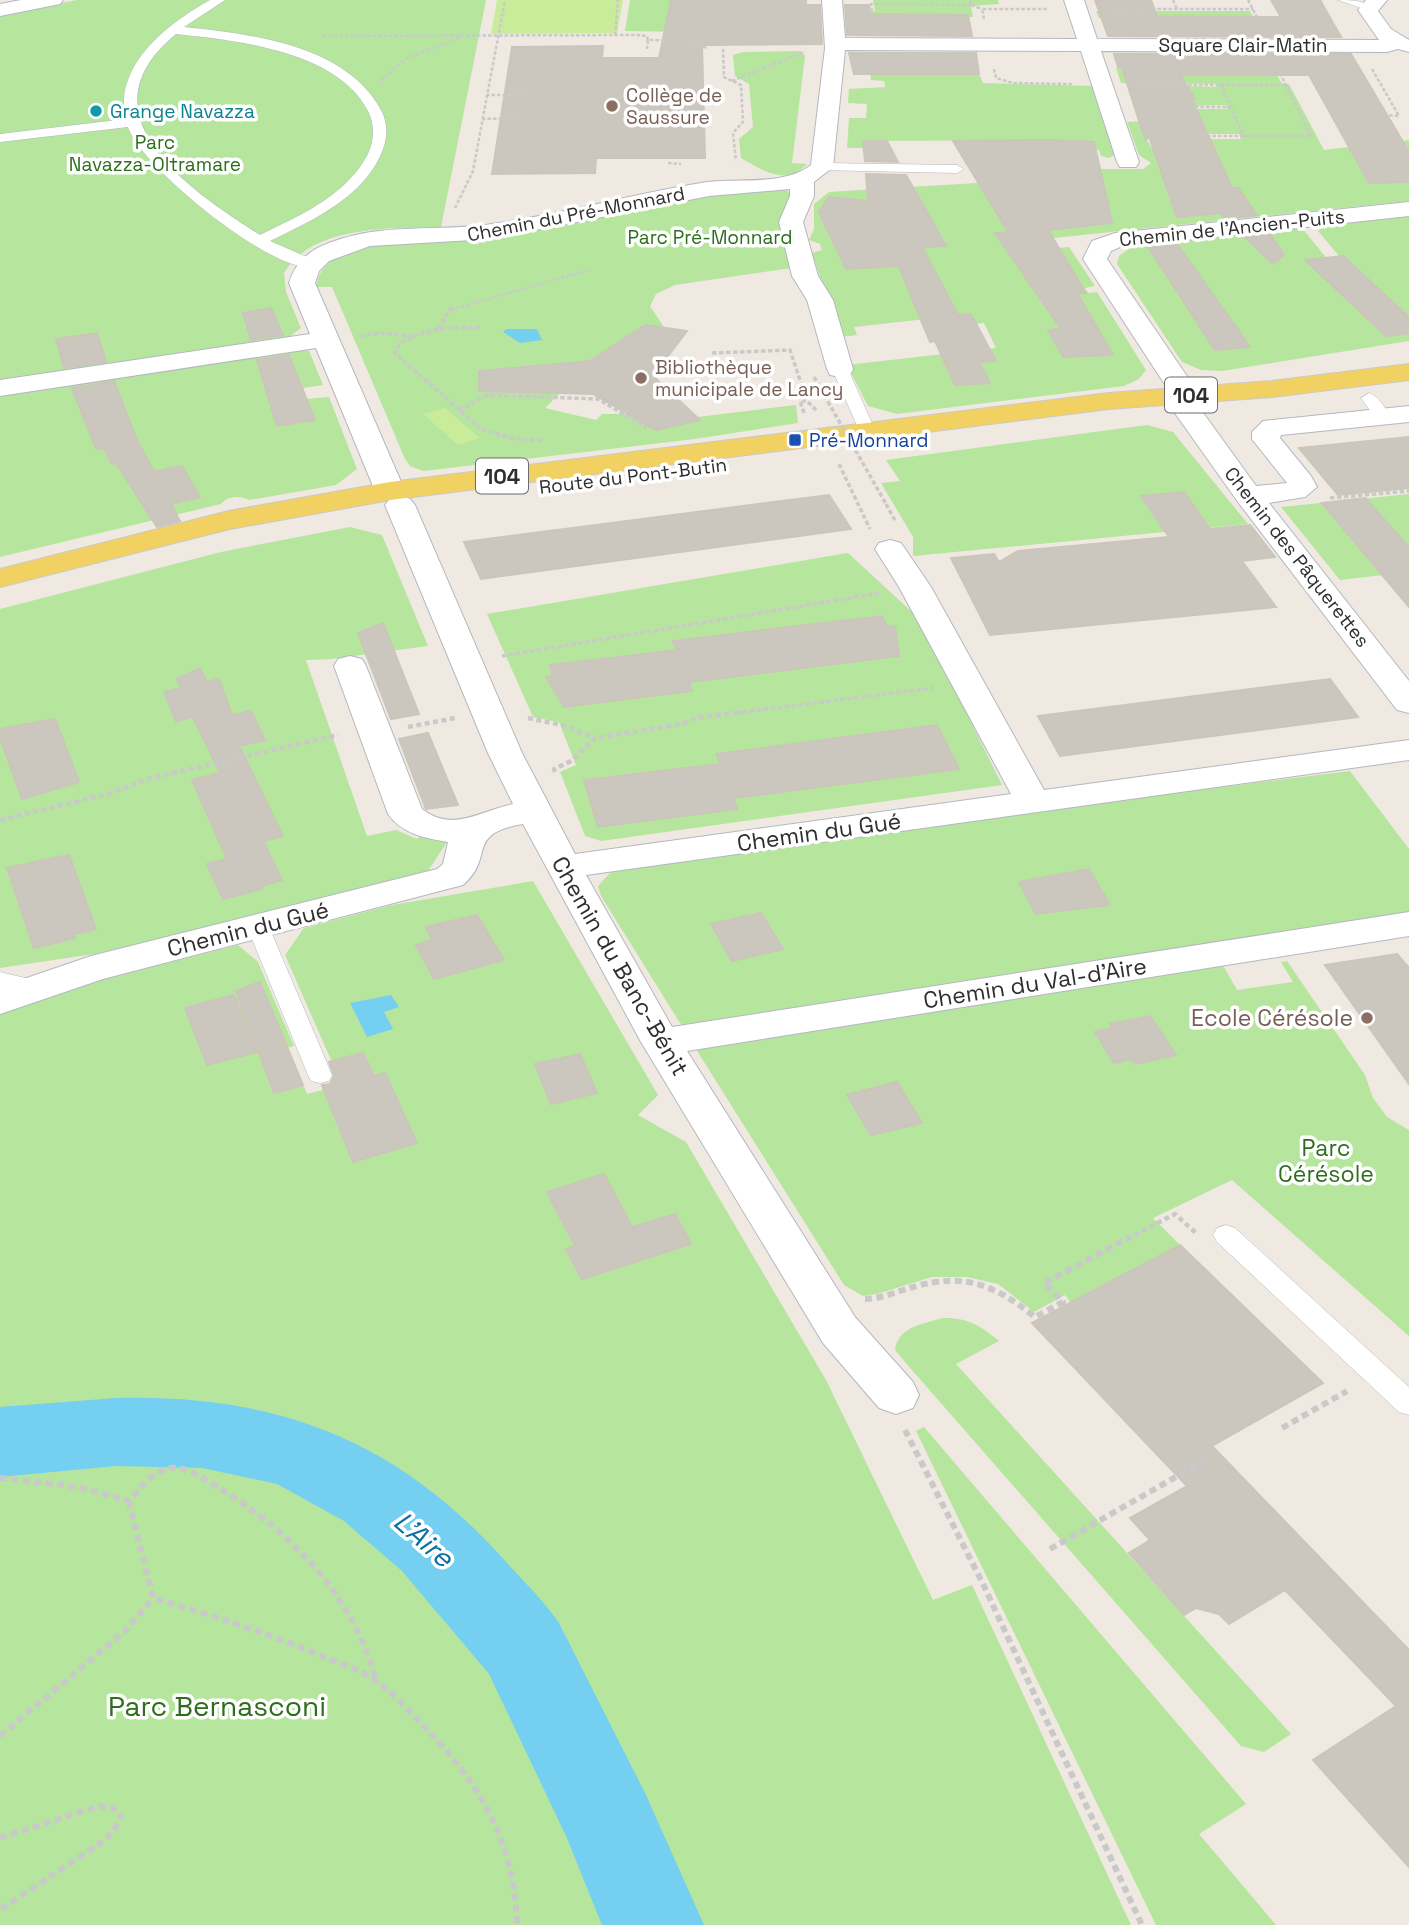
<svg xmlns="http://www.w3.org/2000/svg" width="1409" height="1925" viewBox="0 0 1409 1925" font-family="'Space Grotesk',sans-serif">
<rect width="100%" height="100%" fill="#efe9e1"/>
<g fill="#b6e59e">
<path d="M77 0H486L441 227C393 228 312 225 284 273L286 292 301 328 285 340 0 382V15Z"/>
<path d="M630 0H701L738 43 711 46 689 32 625 31Z"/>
<path d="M873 0H998L999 4 971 6 973 17H950L949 15 864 17 862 11H875Z"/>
<path d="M1096 11H1250L1253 17 1099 18Z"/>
<path d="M801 51 805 56 792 163 807 164C787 187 761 170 741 158L739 139 753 127 749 84 735 76 733 55 743 52Z"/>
<path d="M1116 68 1209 76 1277 75 1282 84H1289L1324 150 1409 140V201L1053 238 1059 248 1069 247 1095 286 1085 288 1088 293 1097 292 1146 370 1139 379 1124 386 897 414 868 406 847 365 996 348 984 323 976 324 971 314 854 327 857 335 840 337 812 253 822 250 820 244 809 240 814 229V204L829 192 977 183 973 169H1143L1151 163 1139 155 1127 122 1143 121 1149 139 1147 140 1155 154 1214 147 1208 139H1241L1239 134H1206L1196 109H1227L1226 105 1194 106 1192 100 1195 98 1187 86 1217 87 1216 84 1121 83Z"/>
<path d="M870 73 979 74 983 83 1096 86 1116 154 1109 158 1101 156 1099 150 1093 149 1092 142 1066 140 863 141V148H847L849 118H866L867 104 848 103 849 89 885 87 884 81 871 80Z"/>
<path d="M780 187 791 193 792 268 675 285 656 294 650 306 664 327 645 325 590 361 493 370 490 381 560 393 545 408 596 420 602 414H629L656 430 686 423 697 417 796 405 798 423 695 439 423 471 410 466 405 459 332 287H316C320 263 337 256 358 248L704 195Z"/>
<path d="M1409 216V341L1222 371 1201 370 1182 362 1117 264 1119 256 1129 249 1145 245 1302 228 1350 287 1366 288 1318 231 1324 226Z"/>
<path d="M298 348 309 351 323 385 303 388 306 399 329 397 357 469 336 485 249 500C241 496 229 495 221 504L0 557V392Z"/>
<path d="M1147 425 1173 432 1248 524 913 556V537L881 483 900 481 886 460Z"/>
<path d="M1409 494V572L1340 580 1281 507Z"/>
<path d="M350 527 382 535 428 646 331 659 306 660 367 836 396 830 417 839 428 830 447 842 424 877 94 954 0 968V609L221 552Z"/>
<path d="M848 553 912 612 936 651 1002 785 601 841 585 836 560 772 576 765 559 722 533 717 487 614Z"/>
<path d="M1350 771 1409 849V918L685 1031 601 896 598 886 613 870 626 867 778 849 1079 805Z"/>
<path d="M533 881 658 1095 638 1115 686 1142 826 1380 933 1600 972 1585 1131 1925H0V1014L70 988 238 945 258 962 294 1046 259 1055 274 1093 303 1085 307 1094 342 1085 285 955 304 928 392 905Z"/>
<path d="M1287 961 1365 1075 1373 1098 1387 1117 1409 1130V1336L1232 1180 1153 1218 1180 1245 1071 1303 1065 1295 1034 1312 998 1284 967 1277H932L877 1294 863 1296 844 1285 694 1046 1221 962 1237 990 1293 982 1281 962Z"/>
<path d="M943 1318C968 1318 980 1325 999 1341L956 1364 1291 1734 1264 1752 1241 1746 905 1362 895 1350C898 1326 924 1324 943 1318Z"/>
<path d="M924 1427 1246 1804 1199 1834 1276 1925H1156L916 1431Z"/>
</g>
<g fill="#c9ec9a">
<path d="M497 0H623L617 33 491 34Z"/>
<path d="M445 408 480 438 458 445 423 414Z"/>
</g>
<g fill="#75cff0">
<path d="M506 329H537L542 340 520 343 503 332Z"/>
<path d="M391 995 399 1007 384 1012 393 1029 367 1037 350 1003Z"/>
</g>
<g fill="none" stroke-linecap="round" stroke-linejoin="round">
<path fill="#75cff0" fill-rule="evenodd" d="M116 1398C278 1394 398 1440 507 1563 524 1582 544 1601 559 1623L646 1795 704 1925H602L566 1836 489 1674 402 1571 344 1521 277 1484 202 1468 116 1466 0 1477V1407Z"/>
</g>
<g fill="#cbc7bf" stroke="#cbc5ba" stroke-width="2">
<path d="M671 0H806V5H820L822 44 702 45 705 158H596L595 173 492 174 512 47 603 46 602 58H659Z"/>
<path d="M1095 0H1151L1157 16 1281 17 1271 0H1320L1341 37 1108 36Z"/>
<path d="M845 5H869L870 14 968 15 972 36 847 35Z"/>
<path d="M849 53H976L979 74H854Z"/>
<path d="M1114 54H1351L1409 152V182L1369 183 1309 75H1180L1195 99 1192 100 1232 188H1238L1257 215 1226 219 1220 213 1177 217 1149 137 1145 139 1122 68 1118 67Z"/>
<path d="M1050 140 1094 142 1112 223 1048 230 1086 293H1077L1113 355 1063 357 1048 330 1061 329 995 233 1008 232 953 141Z"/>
<path d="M863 141H887L898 162 865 161Z"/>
<path d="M866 174 906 175 946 246 922 247 958 315 971 314 996 361 979 362 990 383 955 385 935 341 930 342 899 266 846 269 819 212 829 197 868 201Z"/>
<path d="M1270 234 1284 255 1273 264 1244 236Z"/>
<path d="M1177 244 1250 347 1215 350 1148 247Z"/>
<path d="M1343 256 1409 317V333L1386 336 1305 260Z"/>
<path d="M271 308 283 335 251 340 243 313Z"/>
<path d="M645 325 687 331 653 376 700 420 656 430 593 394 479 391V371L590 361Z"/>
<path d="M97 333 106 362 64 368 56 339Z"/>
<path d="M289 355 315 420 277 426 257 360Z"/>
<path d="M114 381 138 442 154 472 182 466 200 497 171 504 180 521 157 527 116 463 112 464 104 448 96 449 72 388Z"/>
<path d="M1409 437V488L1338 495 1299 448Z"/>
<path d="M1184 492 1210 529 1250 525 1275 557 1242 561 1276 607 990 635 951 558 994 554 999 562 1018 551 1169 537 1141 496Z"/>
<path d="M829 495 851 529 481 579 464 542Z"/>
<path d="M1365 498 1409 547V607L1322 503Z"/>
<path d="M882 616 887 627 895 626 899 656 689 682 692 691 564 707 546 677 553 676 550 665 677 650 673 641Z"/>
<path d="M383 623 419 714 391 719 358 633Z"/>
<path d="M200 668 207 682 219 679 232 715 251 711 265 740 239 746 283 836 263 841 282 880 261 886 262 889 223 899 207 864 227 859 192 780 220 773 193 717 176 721 164 692 181 688 177 679Z"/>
<path d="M1330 679 1358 717 1060 756 1038 716Z"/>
<path d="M55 719 79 782 22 799 0 738V729Z"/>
<path d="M937 725 959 769 734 798 737 809 598 827 584 780 720 764 716 754Z"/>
<path d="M428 733 458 805 426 809 399 739Z"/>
<path d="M69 855 96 929 74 934 75 938 34 948 7 868Z"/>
<path d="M1089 869 1110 905 1036 914 1019 882Z"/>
<path d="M761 913 783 949 732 961 711 924Z"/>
<path d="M477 915 504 960 434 979 416 945 432 940 426 927Z"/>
<path d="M1397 954 1409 968V1084L1325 965Z"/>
<path d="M260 982 303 1085 274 1093 236 991Z"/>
<path d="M234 995 257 1052 207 1065 185 1008Z"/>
<path d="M1150 1016 1176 1055 1135 1064 1131 1059 1114 1063 1095 1032 1112 1028 1110 1024Z"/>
<path d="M363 1053 374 1076 385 1073 417 1143 353 1162 322 1085 330 1084 334 1076 329 1062Z"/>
<path d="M580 1054 597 1093 551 1104 535 1064Z"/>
<path d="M897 1082 922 1123 871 1135 847 1095Z"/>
<path d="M604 1174 632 1227 675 1214 691 1244 582 1279 566 1249 575 1246 547 1192Z"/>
<path d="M1180 1245 1323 1383 1212 1446 1409 1650V1867L1313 1760 1396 1706 1285 1590 1229 1624 1219 1614 1196 1608 1184 1615 1129 1553 1150 1540 1130 1518 1187 1486 1032 1323Z"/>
</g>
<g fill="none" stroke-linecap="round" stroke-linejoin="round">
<defs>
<g id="lane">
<path d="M210 0H225L184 27C251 34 348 45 382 112 395 139 376 169 357 188 332 212 300 226 270 241L316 261 318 264 316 267C276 277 140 166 128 127L0 142V134L126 119C113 65 169 23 210 0ZM176 34C235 40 338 51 368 111 381 137 367 163 347 182 323 206 290 220 260 235 191 191 77 115 176 34Z"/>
<path d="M1338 0C1352 0 1365 0 1374 10L1364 12 1361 8Z"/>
<path d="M822 163 957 165 964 169 957 173 817 170 815 167Z"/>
<path d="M840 364 848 369 875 430 873 434 867 435 859 430 832 369Z"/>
<path d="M1369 393C1379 396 1385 408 1390 416L1388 419H1376L1361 398Z"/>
<path d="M258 920 266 922 269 927 332 1075 329 1081 320 1083 311 1081 308 1075 247 927 250 922Z"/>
<path d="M0 972 42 982 46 987 42 992 34 995 0 988Z"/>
<path d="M1226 1225 1235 1228 1409 1387V1415L1399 1412 1217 1242 1213 1235 1217 1228Z"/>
</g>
<g id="street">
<path d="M822 0H842L845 38 1077 39 1064 0H1084L1097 39 1379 40 1358 10 1366 0H1387L1378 11 1391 29 1409 40V52L1398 49 1387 52 1101 51 1139 162 1136 167H1120L1117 162 1081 51 845 50 833 167 814 182V196L803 222 818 276 833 300 853 369 850 375 840 377 830 375 827 369 807 300 792 276 779 222 790 196V189L709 196 490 239 370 246 329 261 319 271 315 283 405 491 401 496 410 499 415 505 522 753 575 854 1011 794 899 587 875 549 879 543 890 540 901 543 931 587 1044 790 1409 740V760L586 875 672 1027 1409 912V936L687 1051 855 1317 913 1382 919 1395 913 1408 896 1414 879 1408 823 1343 641 1042 523 824C464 834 496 857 463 885L103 979 0 1014V987L91 956 437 869 443 864 448 842C425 838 402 834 388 814L334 666 338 659 350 656 362 659 366 666 422 809C453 833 479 811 513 804L488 753 385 505 389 500 380 497 375 491 316 348 0 396V380L310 334 289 283C295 263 309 250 329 243 382 222 438 232 492 224 565 214 635 193 707 182 740 178 784 186 811 165L825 48Z"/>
<path d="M1409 202V216L1120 247 1111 251 1107 259 1195 388 1191 394 1181 396 1171 394 1083 259 1092 241 1115 233Z"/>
<path d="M1186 401 1196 403 1256 486 1287 483 1252 439V432L1263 421 1409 406V422L1281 435 1280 438 1311 476 1317 487 1305 497 1269 503 1409 681V713L1397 710 1238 502 1172 409 1176 403Z"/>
</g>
<path id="secondary" d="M21 0H63L60 4 0 16V4Z"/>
<path id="primary" d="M1409 364V380L1272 397 1109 409 390 500 230 529 0 587V569L229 511 390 482 1109 393 1272 381Z"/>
</defs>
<use href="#lane" stroke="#b4b7c1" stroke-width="1"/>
<use href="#street" stroke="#b4b7c1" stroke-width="2"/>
<use href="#secondary" stroke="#b4b7c1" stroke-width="2"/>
<use href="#primary" stroke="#c9c9c9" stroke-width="2"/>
<g stroke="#c9c9c9" stroke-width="2.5" stroke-dasharray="3.5 2" stroke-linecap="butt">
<path d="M970 0 971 5 982 9"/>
<path d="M1173 0 1177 9"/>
<path d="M1248 0 1259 21"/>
<path d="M863 6 864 10H872L871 4 971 5"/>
<path d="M1108 9H1253"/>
<path d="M984 19 982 9H1047"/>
<path d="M615 35 618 0"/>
<path d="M323 36 638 35 647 36 648 40 695 41 708 49"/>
<path d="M647 49 648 40"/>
<path d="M723 49 724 77 741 85 743 122 733 133 736 161"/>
<path d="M994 69 996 78 1013 83 1072 84"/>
<path d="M1372 69 1399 116 1387 115"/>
<path d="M381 81 407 58 461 37"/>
<path d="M732 81 804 52"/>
<path d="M1133 85H1286"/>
<path d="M1221 85 1244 137"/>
<path d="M486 95H527"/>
<path d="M1195 107H1230"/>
<path d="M482 119 523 118"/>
<path d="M1207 136H1311L1278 69"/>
<path d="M668 163 681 164"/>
<path d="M979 168H1100"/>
<path d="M455 208 473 171 505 0"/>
<path d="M450 310 589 270"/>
</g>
<g stroke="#c9c9c9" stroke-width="3.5" stroke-dasharray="4.5 2.5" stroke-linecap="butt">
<path d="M480 327 439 329 419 334 400 343 395 353 481 429 511 438 544 441"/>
<path d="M439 329 450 309 453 308"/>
<path d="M360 336 382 333 413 336"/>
<path d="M712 353 790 350 807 401"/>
<path d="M459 410 488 395 598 399 647 428"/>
<path d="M804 413 800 401H807L817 411"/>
<path d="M839 464 870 529"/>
<path d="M1330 498 1409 491"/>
<path d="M886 504 896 522"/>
<path d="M502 656 880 593"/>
<path d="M736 713 933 688"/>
</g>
<g stroke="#c9c9c9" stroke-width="4.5" stroke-dasharray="5 3.5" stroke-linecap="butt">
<path d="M528 718 562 725 595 738"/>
<path d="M408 727 455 718"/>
<path d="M555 772 554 769 571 761 595 738 682 724 696 718 750 711"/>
<path d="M0 820 108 794 151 778 338 735"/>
<path d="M1127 1239 1175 1214 1196 1233"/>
</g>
<g stroke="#c9c9c9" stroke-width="6" stroke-dasharray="7 4.5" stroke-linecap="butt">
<path d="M865 1299C881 1299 898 1291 913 1287 964 1272 995 1285 1035 1317L1063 1302 1044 1283 1130 1237"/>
<path d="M1282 1428 1347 1391"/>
<path d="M905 1430 982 1582 1142 1925"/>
<path d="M0 1478 78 1487 129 1501C140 1489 153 1470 170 1468 189 1466 209 1482 224 1491 295 1536 354 1598 376 1680"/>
<path d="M129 1501 153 1598C211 1615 268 1633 324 1657 340 1663 357 1669 372 1678 388 1688 402 1704 415 1717 476 1778 515 1837 517 1925"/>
<path d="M1050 1549 1207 1459"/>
<path d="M0 1736 125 1631 153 1598"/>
<path d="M0 1838 99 1806 113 1808 121 1816 113 1832 102 1842 0 1910"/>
</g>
<use href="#lane" fill="#fff" fill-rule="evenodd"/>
<use href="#street" fill="#fff" fill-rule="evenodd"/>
<use href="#secondary" fill="#fff" fill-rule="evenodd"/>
<use href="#primary" fill="#f2d163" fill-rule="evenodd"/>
<path stroke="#c9c9c9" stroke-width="3.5" stroke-dasharray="4.5 2.5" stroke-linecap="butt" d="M814 377 886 504"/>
</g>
<g fill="#8d6e63" stroke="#fff" stroke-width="2.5">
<circle cx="612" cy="106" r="7"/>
<circle cx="641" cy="378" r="7"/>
<circle cx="1367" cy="1018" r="7"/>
</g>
<circle fill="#0f9aa8" stroke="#fff" stroke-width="2.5" cx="96" cy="111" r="7"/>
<rect fill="#1a4fb4" stroke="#fff" stroke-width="2.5" x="788" y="433" width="14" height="14" rx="3.5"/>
<g text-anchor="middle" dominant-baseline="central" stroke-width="7" stroke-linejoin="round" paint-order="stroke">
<g font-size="19" fill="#2e2e2e" stroke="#fff">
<text x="1243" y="45">Square Clair-Matin</text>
<text transform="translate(576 214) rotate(-11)">Chemin du Pré-Monnard</text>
<text transform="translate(1232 228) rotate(-6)">Chemin de l'Ancien-Puits</text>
<text transform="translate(633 476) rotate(-7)">Route du Pont-Butin</text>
<text transform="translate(1297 557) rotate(52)">Chemin des Pâquerettes</text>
</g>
<g font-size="19" fill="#785e54" stroke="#fff" text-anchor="start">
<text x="626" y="95">Collège de<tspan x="626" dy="22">Saussure</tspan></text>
<text x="655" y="367">Bibliothèque<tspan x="655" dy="22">municipale de Lancy</tspan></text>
</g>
<g font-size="19" fill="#0d838f" stroke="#fff" text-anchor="start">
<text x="110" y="111">Grange Navazza</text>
</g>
<g font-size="19" fill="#2c6e1b" stroke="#fff">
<text x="155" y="142">Parc<tspan x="155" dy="22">Navazza-Oltramare</tspan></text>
<text x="710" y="237">Parc Pré-Monnard</text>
</g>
<g font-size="19" fill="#164399" stroke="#fff" text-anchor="start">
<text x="809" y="440">Pré-Monnard</text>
</g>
<g fill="#fff" stroke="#6d6d6d" stroke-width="2">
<rect x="1165" y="377.5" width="52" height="35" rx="5"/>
<rect x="476" y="458.5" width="52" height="35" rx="5"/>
</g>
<g font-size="21" font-weight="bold" fill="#2e2e2e">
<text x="1191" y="395">104</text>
<text x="502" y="476">104</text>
</g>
<g font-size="23" fill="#2e2e2e" stroke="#fff">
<text transform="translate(819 832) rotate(-8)">Chemin du Gué</text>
<text transform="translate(248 929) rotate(-14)">Chemin du Gué</text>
<text transform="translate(620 966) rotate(60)">Chemin du Banc-Bénit</text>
<text transform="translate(1035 983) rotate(-9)">Chemin du Val-d'Aire</text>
</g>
<g font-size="23" fill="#785e54" stroke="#fff" text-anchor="end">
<text x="1353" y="1018">Ecole Cérésole</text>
</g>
<g font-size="23" fill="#2c6e1b" stroke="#fff">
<text x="1326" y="1148">Parc<tspan x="1326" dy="26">Cérésole</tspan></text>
</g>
<g font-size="28" font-style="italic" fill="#0d6fa3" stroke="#fff">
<text transform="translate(424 1539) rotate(41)">L'Aire</text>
</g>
<g font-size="28" fill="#2c6e1b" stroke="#fff">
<text x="217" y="1706">Parc Bernasconi</text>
</g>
</g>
</svg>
